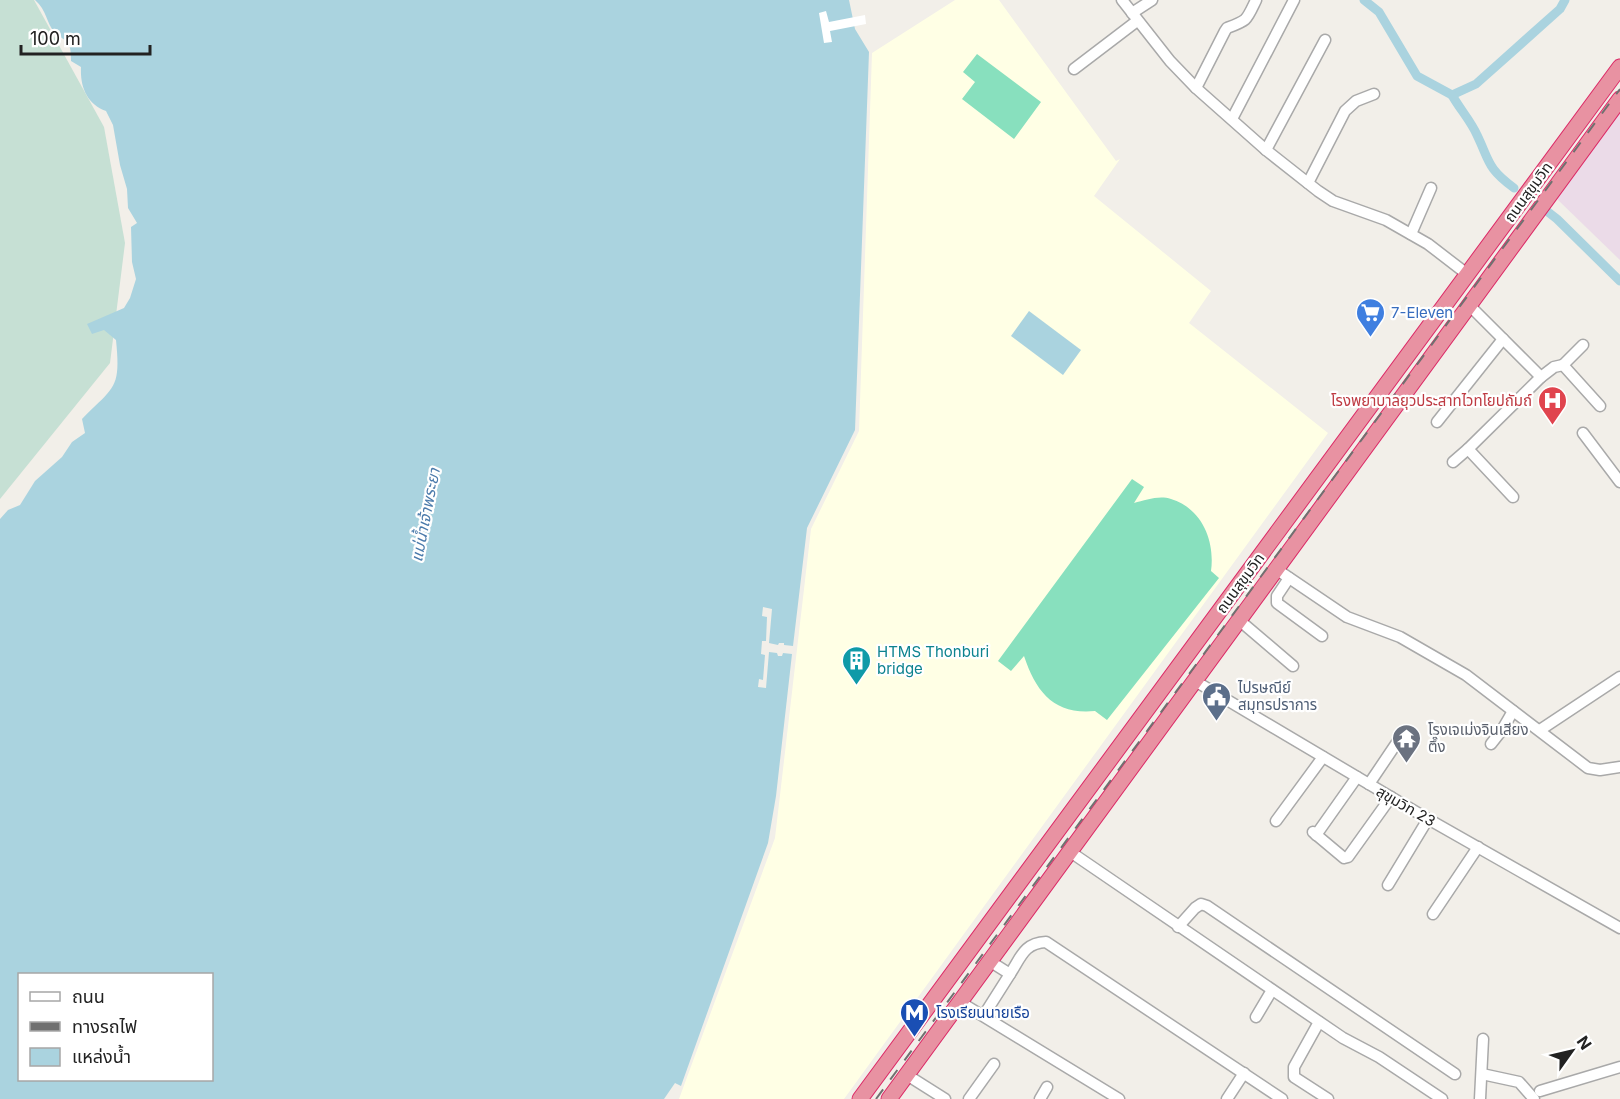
<svg xmlns="http://www.w3.org/2000/svg" width="1620" height="1099" viewBox="0 0 1620 1099" font-family="Inter,'Noto Sans Thai',sans-serif">
<rect width="100%" height="100%" fill="#f2efe9"/>
<path fill="#ebdbe8" d="M1620 109V260L1556 198Z"/>
<path fill="#ffffe5" d="M955 0H999L1116 161 1120 159 1094 196 1211 291 1189 323 1328 433 844 1099H679L775 838 811 529 859 431 872 53Z"/>
<path fill="#c6e0d4" d="M0 0H34L104 127 125 243 110 363 0 499Z"/>
<g fill="#88e0be">
<path d="M977 54 1041 102 1014 139 962 99 975 82 963 72Z"/>
<path d="M1132 479 1144 487 1134 503C1146 500 1159 495 1171 499 1203 509 1215 542 1211 571L1219 578 1107 720 1095 711C1054 715 1036 692 1024 656L1011 671 998 661Z"/>
</g>
<g fill="#aad3df" fill-rule="evenodd">
<path d="M35 0H849L855 29 869 52 855 430 807 528 793 646 784 645V643H779L778 645 769 643 772 609 763 607 762 616 767 617 766 641H762L761 654 765 655 763 680 759 679 758 687 766 688 769 652 777 653 778 656H782L783 653 792 654 776 796 768 843 681 1086 675 1083 664 1099H0V519L8 510 20 505 35 481 62 457 72 442 85 433 82 419C114 386 121 390 116 340L104 330 92 334 87 324 124 308 130 298 136 279 132 262 131 227 137 223 128 208 127 189 120 165 113 125 106 111C87 104 80 87 81 67L71 61C71 54 71 47 67 42 64 38 58 37 55 33 46 23 47 10 35 0ZM20 974H212V1080H20Z"/>
<path d="M1029 311 1081 350 1063 375 1011 336Z"/>
</g>
<path fill="#fff" d="M826 11 829 22 865 15 866 24 830 31 832 42 824 43 819 13Z"/>
<g fill="none" stroke-linecap="round" stroke-linejoin="round">
<g stroke="#aad3df" stroke-width="9">
<path d="M1364 0 1379 12 1417 76 1452 95 1476 84 1560 9 1565 0"/>
<path d="M1452 95C1459 108 1471 121 1477 135 1490 162 1487 168 1514 188"/>
<path d="M1548 212 1557 219 1620 281"/>
</g>
<defs>
<g id="minor">
<path d="M1122 0 1170 61 1196 88 1266 150 1318 191 1333 201 1386 220 1428 244 1467 274"/>
<path d="M1132 13 1152 0"/>
<path d="M1074 69 1137 21"/>
<path d="M1196 88 1225 31 1227 28C1248 20 1246 21 1256 0"/>
<path d="M1232 119 1294 0"/>
<path d="M1266 150 1325 40"/>
<path d="M1308 183 1345 111 1356 101 1374 94"/>
<path d="M1411 234 1431 188"/>
<path d="M1469 305 1541 377 1554 367 1563 365 1600 406"/>
<path d="M1563 365 1583 345"/>
<path d="M1437 422 1503 339"/>
<path d="M1583 433 1620 482"/>
<path d="M1453 462 1468 449"/>
<path d="M1513 497 1468 449 1541 377"/>
<path d="M1276 569 1347 617 1400 637 1466 675 1588 768 1600 770 1620 767"/>
<path d="M1289 578 1277 596V603L1322 636"/>
<path d="M1239 620 1293 666"/>
<path d="M1195 681 1428 819 1620 928"/>
<path d="M1540 730 1620 677"/>
<path d="M1491 744 1502 730 1513 711"/>
<path d="M1369 784 1398 741"/>
<path d="M1276 821 1323 757"/>
<path d="M1313 832 1344 858 1348 857 1391 797"/>
<path d="M1316 835 1357 777"/>
<path d="M1069 851 1343 1038 1379 1057 1442 1099"/>
<path d="M1388 885 1428 819"/>
<path d="M1433 914 1478 847"/>
<path d="M1178 927 1195 908 1201 904 1207 906 1455 1074"/>
<path d="M991 962 1010 974C1021 957 1024 943 1046 942L1282 1099"/>
<path d="M960 1002 1119 1099"/>
<path d="M984 1015 1010 974"/>
<path d="M1256 1017 1272 990"/>
<path d="M1319 1022 1294 1067V1077L1328 1099"/>
<path d="M1482 1074 1519 1082 1534 1099"/>
<path d="M907 1075 945 1099"/>
<path d="M1540 1091 1620 1067"/>
<path d="M969 1099 994 1064"/>
<path d="M1040 1099 1047 1087"/>
<path d="M1227 1099 1244 1073"/>
<path d="M1480 1099 1483 1039"/>
</g>
<g id="highway">
<path d="M860 1099 1620 67"/>
<path d="M889 1099 1620 99"/>
</g>
</defs>
<use href="#minor" stroke="#a9a9a9" stroke-width="13"/>
<use href="#highway" stroke="#dc2a67" stroke-width="17"/>
<use href="#minor" stroke="#fff" stroke-width="10"/>
<use href="#highway" stroke="#e892a2" stroke-width="15"/>
<path stroke="#707070" stroke-width="2" stroke-dasharray="12 12" stroke-linecap="butt" d="M876 1099 1620 89"/>
</g>
<defs>
<symbol id="supermarket-pin" viewBox="-11 -11 22 30"><path d="M0 17L-7.5 6A9.5 9.5 0 1 1 7.5 6Z" fill="#3f7fe0" stroke="#fff"/><path d="M-6-5.5h2.5l.6 2H6L4.5 2H-2.5L-4.4-4H-6ZM-1.5 3.2a1.3 1.3 0 1 0 .1 0ZM3 3.2a1.3 1.3 0 1 0 .1 0Z" fill="#fff"/></symbol>
<symbol id="hospital-pin" viewBox="-11 -11 22 30"><path d="M0 17L-7.5 6A9.5 9.5 0 1 1 7.5 6Z" fill="#e0444e" stroke="#fff"/><path d="M-5-5h3v3.5h4V-5h3V5h-3V1.5h-4V5h-3Z" fill="#fff"/></symbol>
<symbol id="building-pin" viewBox="-11 -11 22 30"><path d="M0 17L-7.5 6A9.5 9.5 0 1 1 7.5 6Z" fill="#0f9aa8" stroke="#fff"/><path d="M-4-6H4V6H1V3H-1V6H-4ZM-2.5-4.3h1.7v1.8h-1.7ZM.8-4.3h1.7v1.8H.8ZM-2.5-1h1.7V.8h-1.7ZM.8-1h1.7V.8H.8Z" fill="#fff"/></symbol>
<symbol id="civic-pin" viewBox="-11 -11 22 30"><path d="M0 17L-7.5 6A9.5 9.5 0 1 1 7.5 6Z" fill="#5c6f8a" stroke="#fff"/><path d="M-.6-6.5H3V-4.5H.6V-3L4-1V1h2V6H-6V1h2V-1L-.6-3ZM-1.2 2.5V6h2.4V2.5Z" fill="#fff"/></symbol>
<symbol id="temple-pin" viewBox="-11 -11 22 30"><path d="M0 17L-7.5 6A9.5 9.5 0 1 1 7.5 6Z" fill="#6b7280" stroke="#fff"/><path d="M0-6L5-2H3V0L6.5 2.5H4V6H1.5V3h-3V6H-4V2.5H-6.5L-3 0V-2H-5Z" fill="#fff"/></symbol>
<symbol id="metro-pin" viewBox="-11 -11 22 30"><path d="M0 17L-7.5 6A9.5 9.5 0 1 1 7.5 6Z" fill="#1a4fb4" stroke="#fff"/><path d="M-5.5 5V-5H-3L0 0L3-5H5.5V5H3V-.5L0 4L-3-.5V5Z" fill="#fff"/></symbol>
</defs>
<g fill-rule="evenodd">
<use href="#supermarket-pin" x="1354" y="296" width="33" height="45"/>
<use href="#hospital-pin" x="1536" y="384" width="33" height="45"/>
<use href="#building-pin" x="840" y="644" width="33" height="45"/>
<use href="#civic-pin" x="1200" y="680" width="33" height="45"/>
<use href="#temple-pin" x="1390" y="722" width="33" height="45"/>
<use href="#metro-pin" x="898" y="996" width="33" height="45"/>
</g>
<g text-anchor="middle" dominant-baseline="central" stroke-width="4.5" stroke-linejoin="round" paint-order="stroke">
<g font-size="15" fill="#222" stroke="#fff">
<text transform="translate(1528 192) rotate(-54)">ถนนสุขุมวิท</text>
<text transform="translate(1240 583) rotate(-54)">ถนนสุขุมวิท</text>
<text transform="translate(1406 806) rotate(30)">สุขุมวิท 23</text>
</g>
<g font-size="15" fill="#366cbe" stroke="#fff" text-anchor="start">
<text x="1391" y="312">7-Eleven</text>
</g>
<g font-size="15" fill="#be3a42" stroke="#fff" text-anchor="end">
<text x="1532" y="400">โรงพยาบาลยุวประสาทไวทโยปถัมถ์</text>
</g>
<g font-size="15" fill="#0d838f" stroke="#fff" text-anchor="start">
<text x="877" y="651">HTMS Thonburi<tspan x="877" dy="17">bridge</tspan></text>
</g>
<g font-size="15" fill="#4e5e75" stroke="#fff" text-anchor="start">
<text x="1238" y="687">ไปรษณีย์<tspan x="1238" dy="17">สมุทรปราการ</tspan></text>
</g>
<g font-size="15" fill="#5b616d" stroke="#fff" text-anchor="start">
<text x="1428" y="729">โรงเจเม่งจินเสียง<tspan x="1428" dy="17">ตึ๊ง</tspan></text>
</g>
<g font-size="15" fill="#164399" stroke="#fff" text-anchor="start">
<text x="936" y="1012">โรงเรียนนายเรือ</text>
</g>
<g font-size="16" font-style="italic" fill="#4a7aab" stroke="#fff">
<text transform="translate(425 515) rotate(-79)">แม่น้ำเจ้าพระยา</text>
</g>
</g>
<rect x="18" y="973" width="195" height="108" fill="#ffffff" stroke="#a7a7a7" stroke-width="1.5"/>
<rect x="30" y="992" width="30" height="9" fill="#ffffff" stroke="#a7a7a7" stroke-width="1.5"/>
<text x="72" y="1003" font-size="18" fill="#222222">ถนน</text>
<rect x="30" y="1022" width="30" height="9" fill="#707070" stroke="#a7a7a7" stroke-width="1.5"/>
<text x="72" y="1033" font-size="18" fill="#222222">ทางรถไฟ</text>
<rect x="30" y="1048" width="30" height="18" fill="#aad3df" stroke="#a7a7a7" stroke-width="1.5"/>
<text x="72" y="1063" font-size="18" fill="#222222">แหล่งน้ำ</text>
<g transform="translate(1572 1051) rotate(56)" stroke="#ffffff" stroke-width="4.5" paint-order="stroke">
<path d="M0-4.5L10 22L0 15L-10 22Z" fill="#222222"/>
<text y="-9" font-size="16" font-weight="bold" text-anchor="middle" fill="#222222">N</text>
</g>
<path d="M21 45v9h129v-9" fill="none" stroke="#222222" stroke-width="3"/>
<text x="30" y="45" font-size="18" fill="#222222" stroke="#ffffff" stroke-width="4.5" paint-order="stroke">100 m</text>
</svg>
